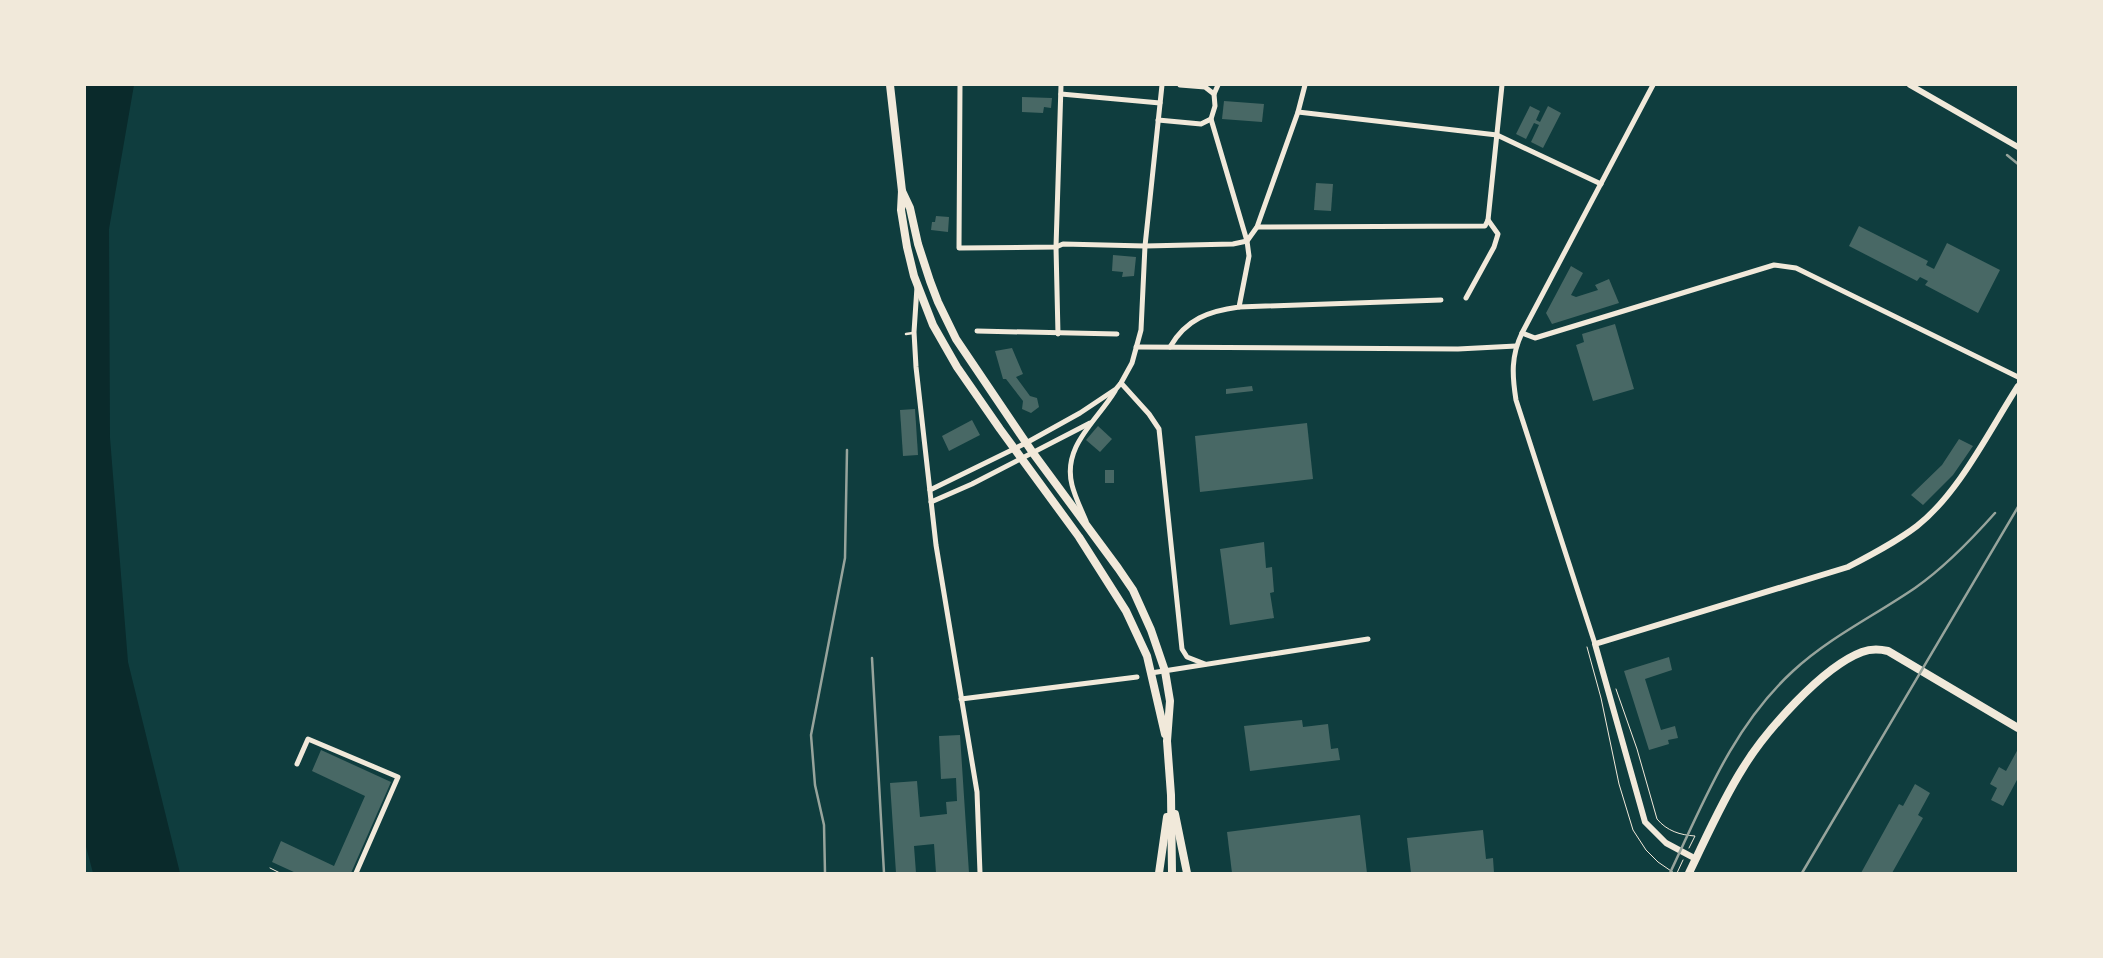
<svg xmlns="http://www.w3.org/2000/svg" width="2103" height="958" viewBox="0 0 2103 958" font-family="'Golos Text',sans-serif">
<rect width="100%" height="100%" fill="#0f3d3e"/>
<path fill="#0a2a2b" d="M85 85H134L109 229 110 438 128 662 180 873H93L85 843Z"/>
<g fill="#486865">
<path d="M1022 97 1052 98 1051 108 1044 107 1043 113 1022 112Z"/>
<path d="M1224 101 1264 104 1262 122 1222 119Z"/>
<path d="M1530 106 1540 111 1536 120 1540 122 1548 106 1561 113 1543 148 1531 142 1539 125 1534 123 1526 139 1516 134Z"/>
<path d="M1316 183 1333 184 1331 211 1314 210Z"/>
<path d="M936 216 949 217 948 232 931 230 932 222H935Z"/>
<path d="M1859 226 1928 261 1926 265 1934 269 1947 243 2000 270 1978 313 1925 285 1928 281 1920 277 1917 281 1849 246Z"/>
<path d="M1113 255 1136 257 1134 276 1122 277 1123 272 1112 271Z"/>
<path d="M1571 266 1583 273 1571 295 1576 297 1598 290 1595 285 1609 279 1619 303 1552 324 1546 313Z"/>
<path d="M1615 324 1634 389 1593 401 1576 345 1584 342 1582 334Z"/>
<path d="M1012 348 1023 374 1016 377 1030 396 1037 398 1039 407 1031 413 1022 409 1023 401 1006 379H1003L995 351Z"/>
<path d="M1252 386 1253 391 1226 394V389Z"/>
<path d="M915 409 918 455 903 456 900 410Z"/>
<path d="M972 420 980 435 949 451 942 436Z"/>
<path d="M1307 423 1313 479 1200 492 1195 436Z"/>
<path d="M1098 426 1112 439 1100 452 1086 440Z"/>
<path d="M1959 439 1973 446 1953 475 1923 505 1911 495 1942 465Z"/>
<rect x="1105" y="470" width="9" height="13"/>
<path d="M1264 542 1266 568 1272 567 1274 592 1270 593 1274 618 1230 625 1220 549Z"/>
<path d="M1669 657 1672 670 1645 679 1661 730 1675 726 1678 738 1668 740 1669 744 1649 750 1624 671Z"/>
<path d="M1302 720 1303 727 1328 724 1331 749 1338 748 1340 760 1250 771 1244 726Z"/>
<path d="M960 735 969 873H936L934 844 914 846 916 873H896L890 783 917 781 920 817 947 814 946 802 957 801 956 778 941 779 939 736Z"/>
<path d="M2018 749V778L2003 806 1991 800 1997 788 1990 784 1999 767 2006 771Z"/>
<path d="M321 750 391 782 351 873H296L272 862 281 841 334 866 365 796 312 771Z"/>
<path d="M1915 784 1930 793 1918 815 1923 818 1892 873H1861L1899 804 1903 806Z"/>
<path d="M1360 815 1367 873H1232L1227 832Z"/>
<path d="M1483 830 1486 859 1493 858 1494 873H1411L1407 838Z"/>
</g>
<g fill="none" stroke-linecap="round" stroke-linejoin="round">
<g stroke="#f1e9da" stroke-width="1">
<path d="M1587 647 1601 698 1619 784 1633 830 1646 850 1658 862 1674 873"/>
<path d="M1616 689 1637 749 1657 819C1667 831 1680 835 1695 836L1689 848"/>
<path d="M270 868 280 873"/>
<path d="M1677 873 1683 860"/>
</g>
<path stroke="#f1e9da" stroke-width="2.5" d="M906 334 913 333"/>
<g stroke="#f1e9da" stroke-width="5">
<path d="M960 85 959 248 1056 247 1063 244 1145 246 1233 244 1247 241 1257 227 1298 112 1305 85"/>
<path d="M1061 94 1160 103"/>
<path d="M1214 94 1218 85"/>
<path d="M1298 112 1497 135 1601 184"/>
<path d="M1158 120 1201 124 1211 119 1215 106 1214 94 1205 87 1180 85"/>
<path d="M1257 227 1485 226 1488 220 1502 85"/>
<path d="M917 287 914 332 916 367 936 545 977 792 980 873"/>
<path d="M1466 298 1494 247 1498 234 1488 220"/>
<path d="M1239 307 1441 300"/>
<path d="M977 331 1117 334"/>
<path d="M1522 333 1535 338 1774 265 1796 268 2018 377"/>
<path d="M1058 334 1056 247 1061 85"/>
<path d="M1136 347 1458 349 1516 346"/>
<path d="M1170 347C1186 319 1209 311 1239 307L1249 256 1247 241 1211 119"/>
<path d="M1121 383 1149 414 1159 429 1182 649 1187 657 1205 664"/>
<path d="M930 490 1026 443 1080 413 1116 389 1121 383 1132 363 1141 330 1145 246 1162 85"/>
<path d="M931 502 972 484 1090 423"/>
<path d="M1086 521C1081 509 1075 497 1072 485 1062 446 1097 421 1115 391"/>
<path d="M1595 644 1516 400C1512 375 1511 356 1522 333L1653 85"/>
<path d="M1151 673 1368 639"/>
<path d="M961 699 1137 677"/>
<path d="M297 764 308 739 398 777 356 873"/>
</g>
<g stroke="#f1e9da" stroke-width="6">
<path d="M1910 85 2018 147"/>
<path d="M1696 859 1666 843 1645 822 1595 644 1848 567C1871 555 1896 542 1917 526 1959 493 1989 431 2018 386"/>
</g>
<g stroke="#f1e9da" stroke-width="8">
<path d="M890 85 902 191 901 210 907 247 914 276 933 325 957 367 1000 429 1079 537 1126 611 1147 656 1165 734"/>
<path d="M902 191 910 208 918 244 930 281 938 302 956 339 1033 453 1118 568 1133 590 1151 630 1165 671 1170 701 1167 741 1171 795 1172 873"/>
<path d="M1175 814 1187 873"/>
<path d="M1159 873 1167 817"/>
<path d="M1689 873C1706 838 1722 801 1743 768 1765 732 1822 667 1862 652 1870 649 1879 649 1888 651L2018 728"/>
</g>
<g stroke="#97a49c" stroke-width="2.5">
<path d="M2007 155 2018 164"/>
<path d="M872 658 884 873"/>
<path d="M825 873 824 825 815 785 811 735 845 558 847 450"/>
<path d="M1670 873C1704 801 1733 726 1793 671 1830 637 1874 616 1915 588 1945 567 1971 540 1995 513"/>
<path d="M1802 873 2018 507"/>
</g>
</g>
<rect width="2103" height="958" fill="none" stroke="#f1e9da" stroke-width="172"/>
</svg>
